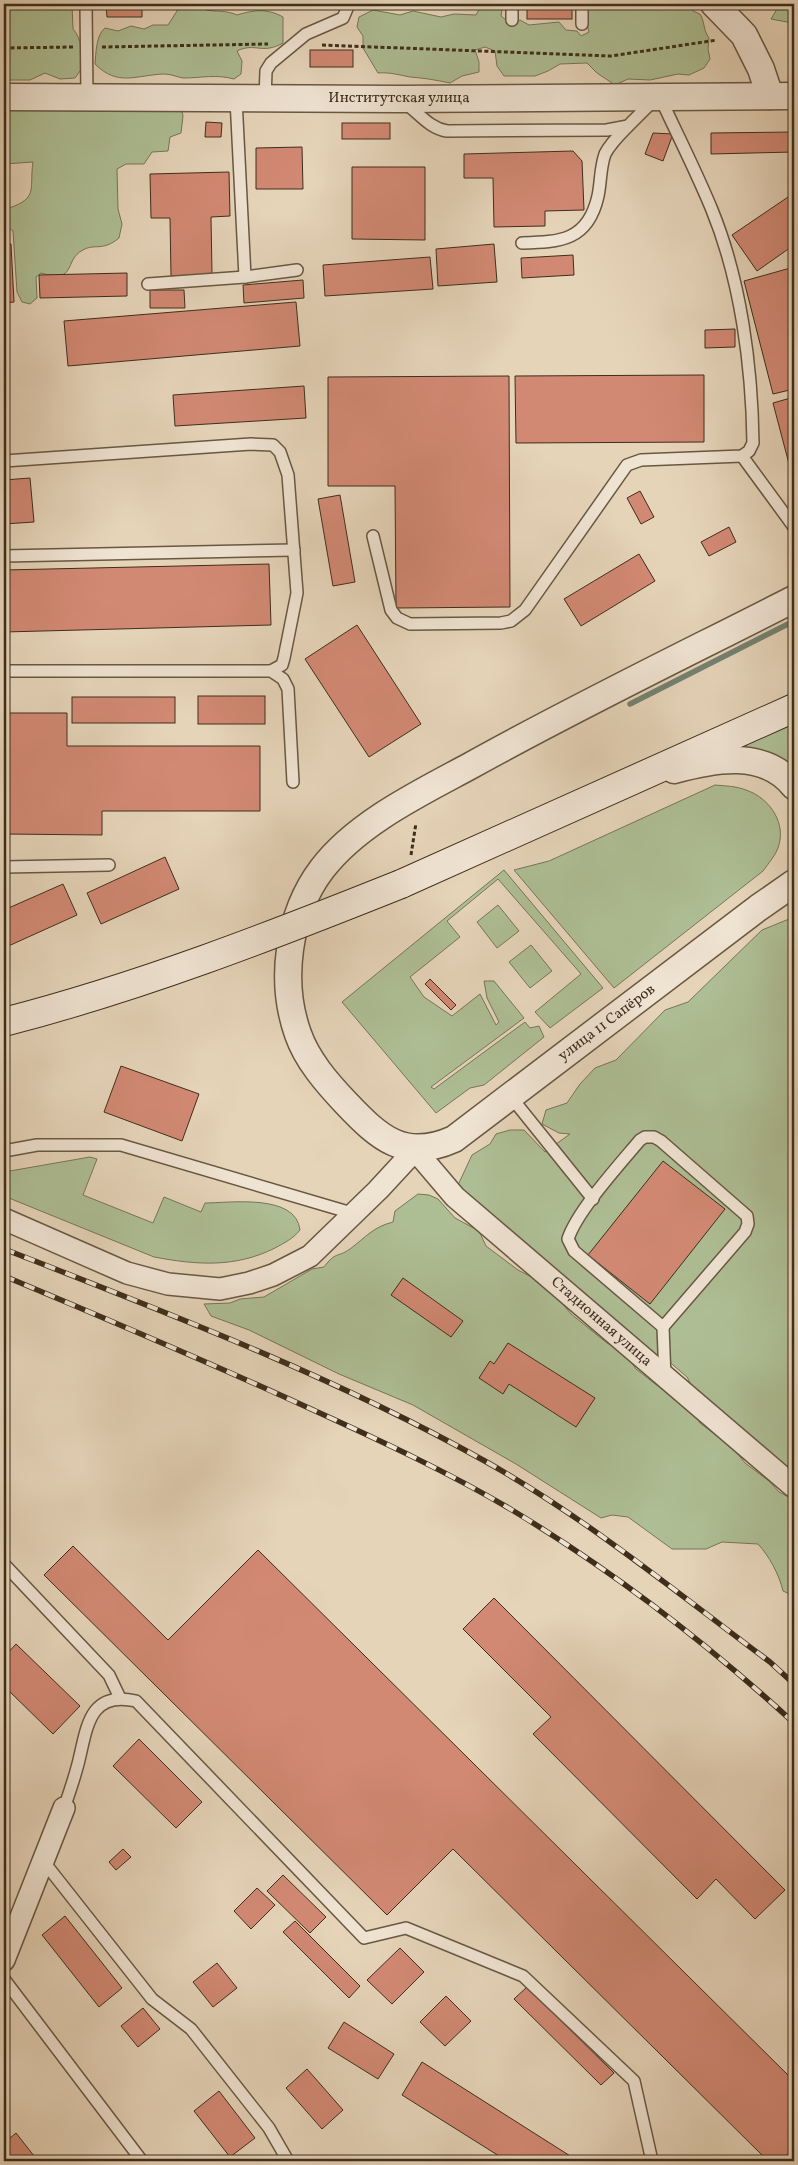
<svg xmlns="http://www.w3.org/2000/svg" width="798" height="2165" viewBox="0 0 798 2165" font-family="Vollkorn,serif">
<rect width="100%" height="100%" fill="#e6d4b9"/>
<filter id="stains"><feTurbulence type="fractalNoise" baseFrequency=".004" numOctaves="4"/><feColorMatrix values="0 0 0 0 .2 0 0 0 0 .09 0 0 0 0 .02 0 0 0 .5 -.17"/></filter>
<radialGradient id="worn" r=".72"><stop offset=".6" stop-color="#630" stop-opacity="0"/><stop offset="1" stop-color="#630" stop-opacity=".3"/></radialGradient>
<g fill="#aebe94" stroke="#767658">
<path d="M4 4H72L73 29C81 37 83 55 83 67L75 78 60 79 45 73 30 80H4Z"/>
<path d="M177 4H205L206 10C217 12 226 10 237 15 254 10 267 8 283 17V43C262 55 255 42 237 51L242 61 241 74 234 79C216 74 201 78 183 78 177 77 171 74 164 74 136 75 118 87 95 64 96 53 96 35 105 28L118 31 131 26 144 29 153 25H168L177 11Z"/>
<path d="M482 4H503L501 16 511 24 520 20 529 25 559 22 566 30 577 31 581 36 589 32 586 21 587 4H688L693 11 700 14C705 22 703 30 709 38L708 49 710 59 704 68 689 75 678 74 650 80 628 79 615 85 597 73 587 63 560 64 548 71 535 76H504L497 66 495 51 485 47 475 50 479 62V72L462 76 450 83C436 80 424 78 410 77 399 75 390 72 378 73L363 48V36L357 27 359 17 373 10 400 15 413 11 441 17 454 14 476 15Z"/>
<path d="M780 4H794V27L787 22 771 19Z"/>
<path d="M4 107H181L183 116 181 133 170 137 168 151 152 152 144 164H126L117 169 118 209 122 224 119 238C102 252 95 243 83 250 63 260 78 284 41 273L36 277 37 298 30 304 22 302 17 292 13 231 8 227 4 217 9 208C39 198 29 188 33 162L4 164Z"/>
<path d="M794 719V769L746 748 747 742Z"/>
<path d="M715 785C725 786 736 786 746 790 770 798 787 824 778 848 775 856 768 864 763 871L614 988 514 870 549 861Z"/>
<path d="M504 870 603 988 550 1028 535 1012 581 974 498 879 447 921 460 937 410 977 424 997 452 1016 480 994 496 1025 499 1022 487 998 484 981H494L524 1018 431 1087 434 1089 525 1022 530 1028 539 1026 544 1037 484 1085 470 1088 436 1113 342 1002Z"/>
<path d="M498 905 519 931 497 948 477 922Z"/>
<path d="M794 917V1472L788 1466 761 1458 699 1400 687 1377 659 1353 653 1359 458 1185 472 1155 490 1144 496 1134 510 1130H524L545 1152 570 1134 559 1133 542 1124 546 1110 567 1103 580 1084 595 1068 616 1060 665 1010 688 1002 762 930Z"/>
<path d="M531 945 552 971 530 988 509 962Z"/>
<path d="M90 1157 97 1159 83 1195 153 1223 164 1197 201 1212 205 1203C229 1203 296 1193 300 1230 293 1239 284 1243 275 1248 235 1268 197 1265 154 1257L4 1196V1172Z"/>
<path d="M418 1194 429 1195 438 1199 455 1218 479 1231 486 1246 518 1270 547 1285 571 1314 607 1343 625 1353 636 1369 672 1397 687 1404 700 1423 733 1448 745 1463 769 1481 779 1492 794 1500V1596L783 1591C779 1574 769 1556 758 1544L722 1542 706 1549H672L628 1517 612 1515 601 1518 516 1464 413 1405 339 1374 249 1330 211 1316 204 1304 230 1303 240 1299 264 1297 312 1269 324 1267C336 1251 337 1258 350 1249 366 1237 373 1227 393 1222L395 1211Z"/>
</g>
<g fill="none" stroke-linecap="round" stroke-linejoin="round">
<path stroke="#738170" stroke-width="5.5" d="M630 704 794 621"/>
</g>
<g fill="#d28974" stroke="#3e2e1b">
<path d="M106 4H142V17H107Z"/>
<path d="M210 4H272V5Z"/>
<rect x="372" y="4" width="103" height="4"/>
<rect x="527" y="4" width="45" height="15"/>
<rect x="310" y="50" width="43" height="17"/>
<path d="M206 122 222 123 221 137H205Z"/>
<rect x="342" y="123" width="48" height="16"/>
<path d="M794 132V152L711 154V133Z"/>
<path d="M653 133 673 134 663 161 645 154Z"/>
<path d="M302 147 303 189H256V148Z"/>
<path d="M573 151 582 161 584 210 545 211V226L494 227 493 178H464V154Z"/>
<path d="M352 167H425V240L352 239Z"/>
<path d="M229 172 230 216 211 217 212 275 171 276 170 218H151L150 174Z"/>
<path d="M794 193V245L757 271 732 235Z"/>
<path d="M4 244H11L14 302 4 303Z"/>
<path d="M494 244 497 282 438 286 436 249Z"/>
<path d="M573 255 574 275 522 278 521 258Z"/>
<path d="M430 257 433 289 325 296 323 265Z"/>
<path d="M794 267V389L773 394 744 281Z"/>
<path d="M127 273V296L40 298 39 275Z"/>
<path d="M303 280 304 298 244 303 243 285Z"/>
<path d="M150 290H184L185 308H150Z"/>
<path d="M296 302 300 346 68 366 64 321Z"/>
<path d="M735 329V347L705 348V330Z"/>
<path d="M704 375V442L516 443 515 376Z"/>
<path d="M509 376 510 607 396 608 395 486H328V377Z"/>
<path d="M304 386 306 418 175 426 173 395Z"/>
<path d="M794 397V483L773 403Z"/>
<path d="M30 478 34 522 4 524V480Z"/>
<path d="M640 491 654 517 641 524 627 498Z"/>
<path d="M340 495 355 582 333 586 318 499Z"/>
<path d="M729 527 736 542 709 556 701 542Z"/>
<path d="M639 554 655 581 581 626 564 599Z"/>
<path d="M269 564 271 625 4 632V570Z"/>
<path d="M357 625 421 724 369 757 305 659Z"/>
<rect x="198" y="696" width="67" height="28"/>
<rect x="72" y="697" width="103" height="26"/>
<path d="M4 713H67V746H260V811H102V835L4 834Z"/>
<path d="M165 857 179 889 101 924 87 893Z"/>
<path d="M63 884 77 915 4 948V910Z"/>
<path d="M430 979 456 1005 451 1010 425 984Z"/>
<path d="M121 1066 199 1094 182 1141 104 1112Z"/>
<path d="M663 1161 725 1209 650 1304 588 1255Z"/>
<path d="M403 1278 463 1321 451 1337 391 1295Z"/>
<path d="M508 1343 595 1398 576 1427 509 1384 503 1394 479 1378 490 1361 494 1364Z"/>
<path d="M73 1546 168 1640 258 1550 794 2081V2148L781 2161H768L453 1849 387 1915 44 1575Z"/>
<path d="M494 1598 785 1890 755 1919 716 1879 697 1899 533 1734 551 1717 463 1629Z"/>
<path d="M16 1644 80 1706 53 1734 4 1686V1657Z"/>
<path d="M139 1739 202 1802 176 1828 113 1766Z"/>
<path d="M123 1849 131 1857 116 1870 109 1862Z"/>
<path d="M283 1875 326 1917 310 1933 267 1891Z"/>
<path d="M257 1888 275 1905 251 1929 234 1911Z"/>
<path d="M65 1916 122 1988 99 2007 42 1935Z"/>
<path d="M295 1921 360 1986 349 1998 283 1932Z"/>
<path d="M400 1948 424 1972 392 2004 367 1980Z"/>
<path d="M217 1963 237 1988 213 2007 193 1982Z"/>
<path d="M527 1987 614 2073 601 2085 514 1999Z"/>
<path d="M446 1996 471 2021 445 2046 420 2022Z"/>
<path d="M143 2008 160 2029 138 2047 121 2026Z"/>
<path d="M344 2022 394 2054 378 2079 328 2048Z"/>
<path d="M422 2062 575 2159 574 2161H507L402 2095Z"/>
<path d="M307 2069 343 2110 322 2129 286 2088Z"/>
<path d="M219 2091 255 2138 230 2157 194 2111Z"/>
<path d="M16 2133 38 2161H4V2143Z"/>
</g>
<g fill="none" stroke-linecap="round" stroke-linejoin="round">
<defs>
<g id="service">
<path d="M86 4 87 97"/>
<path d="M512 4V20"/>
<path d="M582 4V24"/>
<path d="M265 98 266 71 271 63 306 34 343 18 349 4"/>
<path d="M236 99 245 277"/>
<path d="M522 243C560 242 588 241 598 196 601 182 600 168 605 154 610 144 619 135 627 127"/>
<path d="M148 284 245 277 297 270"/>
<path d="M742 456 794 527"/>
<path d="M4 461 251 444 273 445 280 452 288 475 297 593 284 658 282 665 271 671"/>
<path d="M373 536 391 610 397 618 410 624 501 623 511 621 525 610 627 465 641 460 742 456 749 451 753 443C752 367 741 281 712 210 696 171 677 134 659 95L628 126 607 130 447 131C429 128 419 113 405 103"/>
<path d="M4 556 294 550"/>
<path d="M4 671H271L283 679 288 689 293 782"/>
<path d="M4 867 109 865"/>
<path d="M511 1097 593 1199"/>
<path d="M645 1137H654L661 1141 747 1216 748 1224 745 1232 663 1327 574 1251 568 1239C577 1211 620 1164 640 1140Z"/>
<path d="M4 1151 37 1145H121L355 1214"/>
<path d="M663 1327 665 1378"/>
<path d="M4 1564 109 1675 120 1698"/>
<path d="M64 1808C69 1794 74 1779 78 1764 87 1729 88 1690 136 1701L364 1938 406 1928 523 1976 634 2081 652 2161"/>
<path d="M44 1862 152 1999 191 2029 269 2128 288 2161"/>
<path d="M4 1979 142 2161"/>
</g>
<g id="minor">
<path d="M4 1219 127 1273 168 1284 220 1289 249 1283 273 1275 310 1256 378 1190 415 1150 455 1197 794 1487"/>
<path d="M4 1960 64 1808"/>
</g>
<g id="tertiary">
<path d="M714 4 744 35 761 69 770 96"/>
<path d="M4 97 399 99 794 96"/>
<path d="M794 599C686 654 576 707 470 766 420 793 357 823 322 869 288 914 279 981 298 1034 307 1060 327 1083 346 1103 380 1139 405 1161 454 1139L758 908 794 883"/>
<path d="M674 770C714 759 764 749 794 786"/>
</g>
<path id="secondary" d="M401 884 794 708"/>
</defs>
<use href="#service" stroke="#685842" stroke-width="14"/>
<use href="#minor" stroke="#685842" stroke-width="24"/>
<use href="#tertiary" stroke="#685842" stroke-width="29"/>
<use href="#secondary" stroke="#3e2e1b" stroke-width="30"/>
<g stroke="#3e2e1b" stroke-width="3" stroke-dasharray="4 2.5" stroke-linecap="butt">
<path d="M322 45 611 56 717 40"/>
<path d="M102 47 268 44"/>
<path d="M4 48 73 47"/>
<path d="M411 855 416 823"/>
</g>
<use href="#service" stroke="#efe3d2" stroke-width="11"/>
<use href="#minor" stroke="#efe3d2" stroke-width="21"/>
<use href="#tertiary" stroke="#efe3d2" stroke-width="26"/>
<use href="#secondary" stroke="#efe3d2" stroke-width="28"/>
<defs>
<g id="rail">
<path d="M4 1249C165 1312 331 1375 483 1460 585 1517 676 1592 770 1662L794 1684"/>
<path d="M4 1276C107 1319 210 1363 311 1409 379 1440 448 1472 512 1510 613 1571 708 1644 794 1723"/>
</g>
</defs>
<use href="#rail" stroke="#3e2e1b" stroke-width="5.5"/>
<use href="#rail" stroke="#efe3d2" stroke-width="4" stroke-dasharray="11" stroke-linecap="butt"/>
<defs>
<path id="secondary-bridge" d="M4 1022C140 987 271 936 401 884"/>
</defs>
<use href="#secondary-bridge" stroke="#3e2e1b" stroke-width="30" stroke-linecap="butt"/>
<use href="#secondary-bridge" stroke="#efe3d2" stroke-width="28"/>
</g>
<g text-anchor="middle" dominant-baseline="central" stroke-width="4" stroke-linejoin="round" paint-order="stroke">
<g font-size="15" fill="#3e2e1b" stroke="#efe3d2">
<text x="399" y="98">Институтская улица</text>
<text transform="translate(607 1023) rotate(-37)">улица 11 Сапёров</text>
<text transform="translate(601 1322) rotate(41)">Стадионная улица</text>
</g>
</g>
<rect width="798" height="2165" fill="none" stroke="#e6d4b9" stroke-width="20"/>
<rect x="5" y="5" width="788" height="2155" fill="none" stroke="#3e2e1b" stroke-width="2.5"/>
<rect x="10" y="10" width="778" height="2145" fill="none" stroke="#3e2e1b"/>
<rect width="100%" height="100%" filter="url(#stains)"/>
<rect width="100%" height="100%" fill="url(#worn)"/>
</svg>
